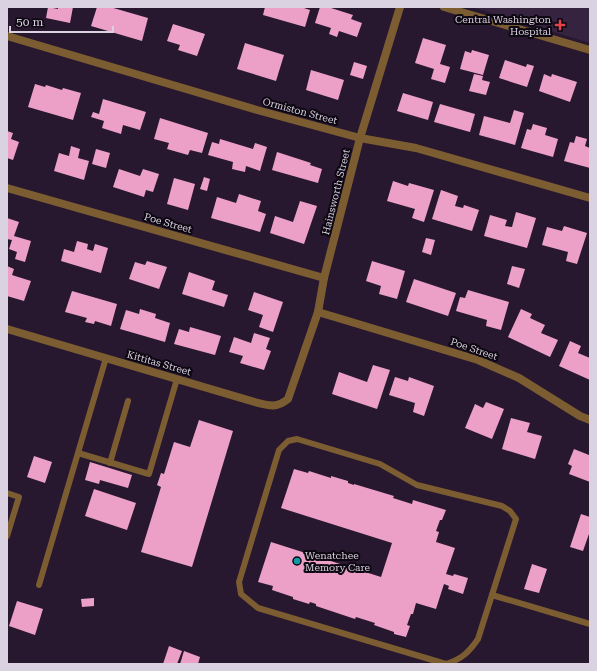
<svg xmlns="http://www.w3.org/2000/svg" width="597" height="671" viewBox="0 0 597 671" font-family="'Roboto Serif',serif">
<rect width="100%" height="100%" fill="#271830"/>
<path fill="#352340" d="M471 7H590V43Z"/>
<g fill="#eca0c7">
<path d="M48 7 58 9V7H73L70 23 46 18Z"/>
<path d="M97 7H110L148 18 142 41 91 26Z"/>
<path d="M265 7H301L310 10 305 27 263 15Z"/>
<path d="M320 7H328L353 15 351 19 362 23 357 37 339 31 337 37 329 34 331 28 315 23Z"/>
<path d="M173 24 205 34 197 56 178 50 180 45 167 41Z"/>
<path d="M423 38 446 45 440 64 450 67 445 83 431 79 434 69 415 63Z"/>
<path d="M245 43 284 55 276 81 237 69Z"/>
<path d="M472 50 489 55 483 75 460 69 465 51 471 53Z"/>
<path d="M505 60 526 67 527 64 534 66 527 87 499 78Z"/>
<path d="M354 62 367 66 363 79 350 75Z"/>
<path d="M311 70 344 80 338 100 306 90Z"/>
<path d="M474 74 483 76 482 80 490 82 486 95 469 91Z"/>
<path d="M544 74 551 77 552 74 577 82 570 102 539 91Z"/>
<path d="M35 84 45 87 46 85 62 90 63 88 81 93 73 120 28 107Z"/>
<path d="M403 93 433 102 428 120 397 111Z"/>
<path d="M103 99 146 112 140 130 123 125 121 134 102 128 104 121 91 117 93 112 99 114Z"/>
<path d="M440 104 475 114 470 132 434 122Z"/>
<path d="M514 110 524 113 515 145 479 135 484 116 510 123Z"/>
<path d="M160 118 208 133 202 153 190 150 188 155 167 149 169 143 154 139Z"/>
<path d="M533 124 547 128 545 135 558 139 553 157 521 148 527 129 531 130Z"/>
<path d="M7 131 13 133 11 139 19 142 13 160 7 158Z"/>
<path d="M576 136 587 139 585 146 590 148V168L564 161 570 142 574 143Z"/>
<path d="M220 139 253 149 255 143 267 147 260 171 246 166 245 172 232 169 233 162 208 155 212 142 219 144Z"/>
<path d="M71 146 80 149 78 158 89 161 84 180 54 171 59 153 69 156Z"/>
<path d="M96 149 110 153 106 168 92 164Z"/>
<path d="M277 152 311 163 310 165 322 169 318 183 272 170Z"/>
<path d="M119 169 140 176 143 169 159 174 153 192 146 190 144 197 113 187Z"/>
<path d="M204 177 210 179 207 191 200 189Z"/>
<path d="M174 178 195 184 188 210 167 204Z"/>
<path d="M393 181 408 186 409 183 434 190 424 222 412 218 415 209 387 201Z"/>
<path d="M441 190 458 196 455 206 463 208 464 205 479 210 472 231 432 219Z"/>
<path d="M239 194 261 201 258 211 266 214 260 232 211 218 217 197 236 203Z"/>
<path d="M300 201 317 206 304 244 270 233 275 216 293 222Z"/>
<path d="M516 212 536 218 527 248 484 236 490 215 507 220 505 226 512 227Z"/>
<path d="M7 218 19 222 14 236 31 241 25 262 15 259 17 252 9 249 12 240 7 239Z"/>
<path d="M564 226 587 233 577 264 566 261 568 252 542 245 547 227 562 231Z"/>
<path d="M426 238 435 240 431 255 422 252Z"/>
<path d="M77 241 88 244 87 249 93 251 95 244 108 248 101 273 61 261 64 249 74 252Z"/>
<path d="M147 261 167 267 159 289 129 279 135 262 145 265Z"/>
<path d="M372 261 405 271 397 299 379 294 381 286 366 281Z"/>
<path d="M7 266 14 269 12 275 31 281 24 301 7 296Z"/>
<path d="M512 266 525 269 519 288 507 284Z"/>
<path d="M189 272 215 281 212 290 228 295 224 307 182 294Z"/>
<path d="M414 279 456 293 448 316 406 302Z"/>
<path d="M468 290 509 302 501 330 486 326 487 320 456 311 460 297 465 298Z"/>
<path d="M72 291 117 304 111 326 95 321 94 324 85 322 87 318 65 312Z"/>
<path d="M254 292 283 302 273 332 259 327 263 315 248 310Z"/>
<path d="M140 309 156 314 155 318 170 323 165 342 120 329 126 310 139 314Z"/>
<path d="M521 309 532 314 530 318 545 325 541 333 558 340 550 357 508 337Z"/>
<path d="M190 327 221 336 215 355 174 344 179 329 189 332Z"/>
<path d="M254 333 270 338 266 349 271 351 264 370 240 363 243 356 229 352 234 337 251 343Z"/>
<path d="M570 341 581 346 578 353 590 358V380L559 366Z"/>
<path d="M373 365 390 370 377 409 332 394 339 372 367 382Z"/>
<path d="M395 377 408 381 409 377 434 386 424 416 413 412 415 403 389 395Z"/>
<path d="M486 402 504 409 492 439 465 428 475 404 483 408Z"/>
<path d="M511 418 530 423 527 432 542 436 535 459 502 449Z"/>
<path d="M199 420 233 431 192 567 141 552 161 487 157 485 161 473 164 474 174 442 190 447Z"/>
<path d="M574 449 589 455 590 482 569 474 572 466 568 464Z"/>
<path d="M34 456 52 462 45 483 27 477Z"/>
<path d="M90 462 132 475 128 488 100 480 99 484 85 480Z"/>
<path d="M294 469 308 473 309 471 331 478V476L348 481V483L354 485V484L394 496 393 498 412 504 413 500 446 510 442 520H440L436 531 439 532 436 542 455 548 446 574 453 576 454 574 468 578 463 594 448 589 449 586 444 584 436 609 416 603 413 614H411L407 625 410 626 406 637 394 634V632L374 625 375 623 356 617 355 619 316 606V604L310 602 309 604 293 599V597L272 590 273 586 258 582 271 542 381 577 392 543 281 508Z"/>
<path d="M94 489 136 503 127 530 85 516Z"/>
<path d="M581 514 590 517V531L583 551 570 547Z"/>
<path d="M532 564 547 569 539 593 524 589Z"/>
<path d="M94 598V606L82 607 81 599Z"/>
<path d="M17 601 43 609 35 635 9 626Z"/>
<path d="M169 646 182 651 177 664H163Z"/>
<path d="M184 651 200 657 198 664H180Z"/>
</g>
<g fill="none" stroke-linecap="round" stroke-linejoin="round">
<g stroke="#7c5d31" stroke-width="6">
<path d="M297 439 380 464 417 485 502 506 510 511 516 519 478 639C469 652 462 659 446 664L258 608 241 594 239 582 279 450 288 441Z"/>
<path d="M78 453 149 474 177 379"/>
<path d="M110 463 128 401"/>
<path d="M7 493 19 497 7 536"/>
<path d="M39 585 106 358"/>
<path d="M492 595 590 624"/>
</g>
<g stroke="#7c5d31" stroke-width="8">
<path d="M444 7 590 50"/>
<path d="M7 36 257 110 360 138 416 148 590 198"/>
<path d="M7 188 324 278"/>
<path d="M318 312 478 360 519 378 580 416 590 420"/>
<path d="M7 329 258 403C270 406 277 408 288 399L318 312 324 278 360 138 400 7"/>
</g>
</g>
<path fill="#e0444e" stroke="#0c0710" stroke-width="1.5" d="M558 19h4v4h4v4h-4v4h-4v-4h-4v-4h4z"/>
<circle fill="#0f9aa8" stroke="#0c0710" stroke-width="1.5" cx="297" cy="561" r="4"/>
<g text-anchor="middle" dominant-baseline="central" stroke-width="4" stroke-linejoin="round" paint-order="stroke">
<g font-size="10" fill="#dad1e1" stroke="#0c0710" text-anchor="end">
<text x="551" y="19">Central Washington<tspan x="551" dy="12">Hospital</tspan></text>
<text x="305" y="555" text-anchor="start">Wenatchee<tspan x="305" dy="12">Memory Care</tspan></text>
</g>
<g font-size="10" fill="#dad1e1" stroke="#0c0710">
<text transform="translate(300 111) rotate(15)">Ormiston Street</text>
<text transform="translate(336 192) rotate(-76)">Hainsworth Street</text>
<text transform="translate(168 223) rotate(16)">Poe Street</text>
<text transform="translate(474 349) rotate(19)">Poe Street</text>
<text transform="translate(159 363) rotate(16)">Kittitas Street</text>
</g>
</g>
<rect width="597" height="671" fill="none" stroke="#dad1e1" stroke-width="16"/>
<path d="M10 26v6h103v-6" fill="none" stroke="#dad1e1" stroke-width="2"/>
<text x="16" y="26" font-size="12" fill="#dad1e1" stroke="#0c0710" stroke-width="3" paint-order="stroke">50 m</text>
</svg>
